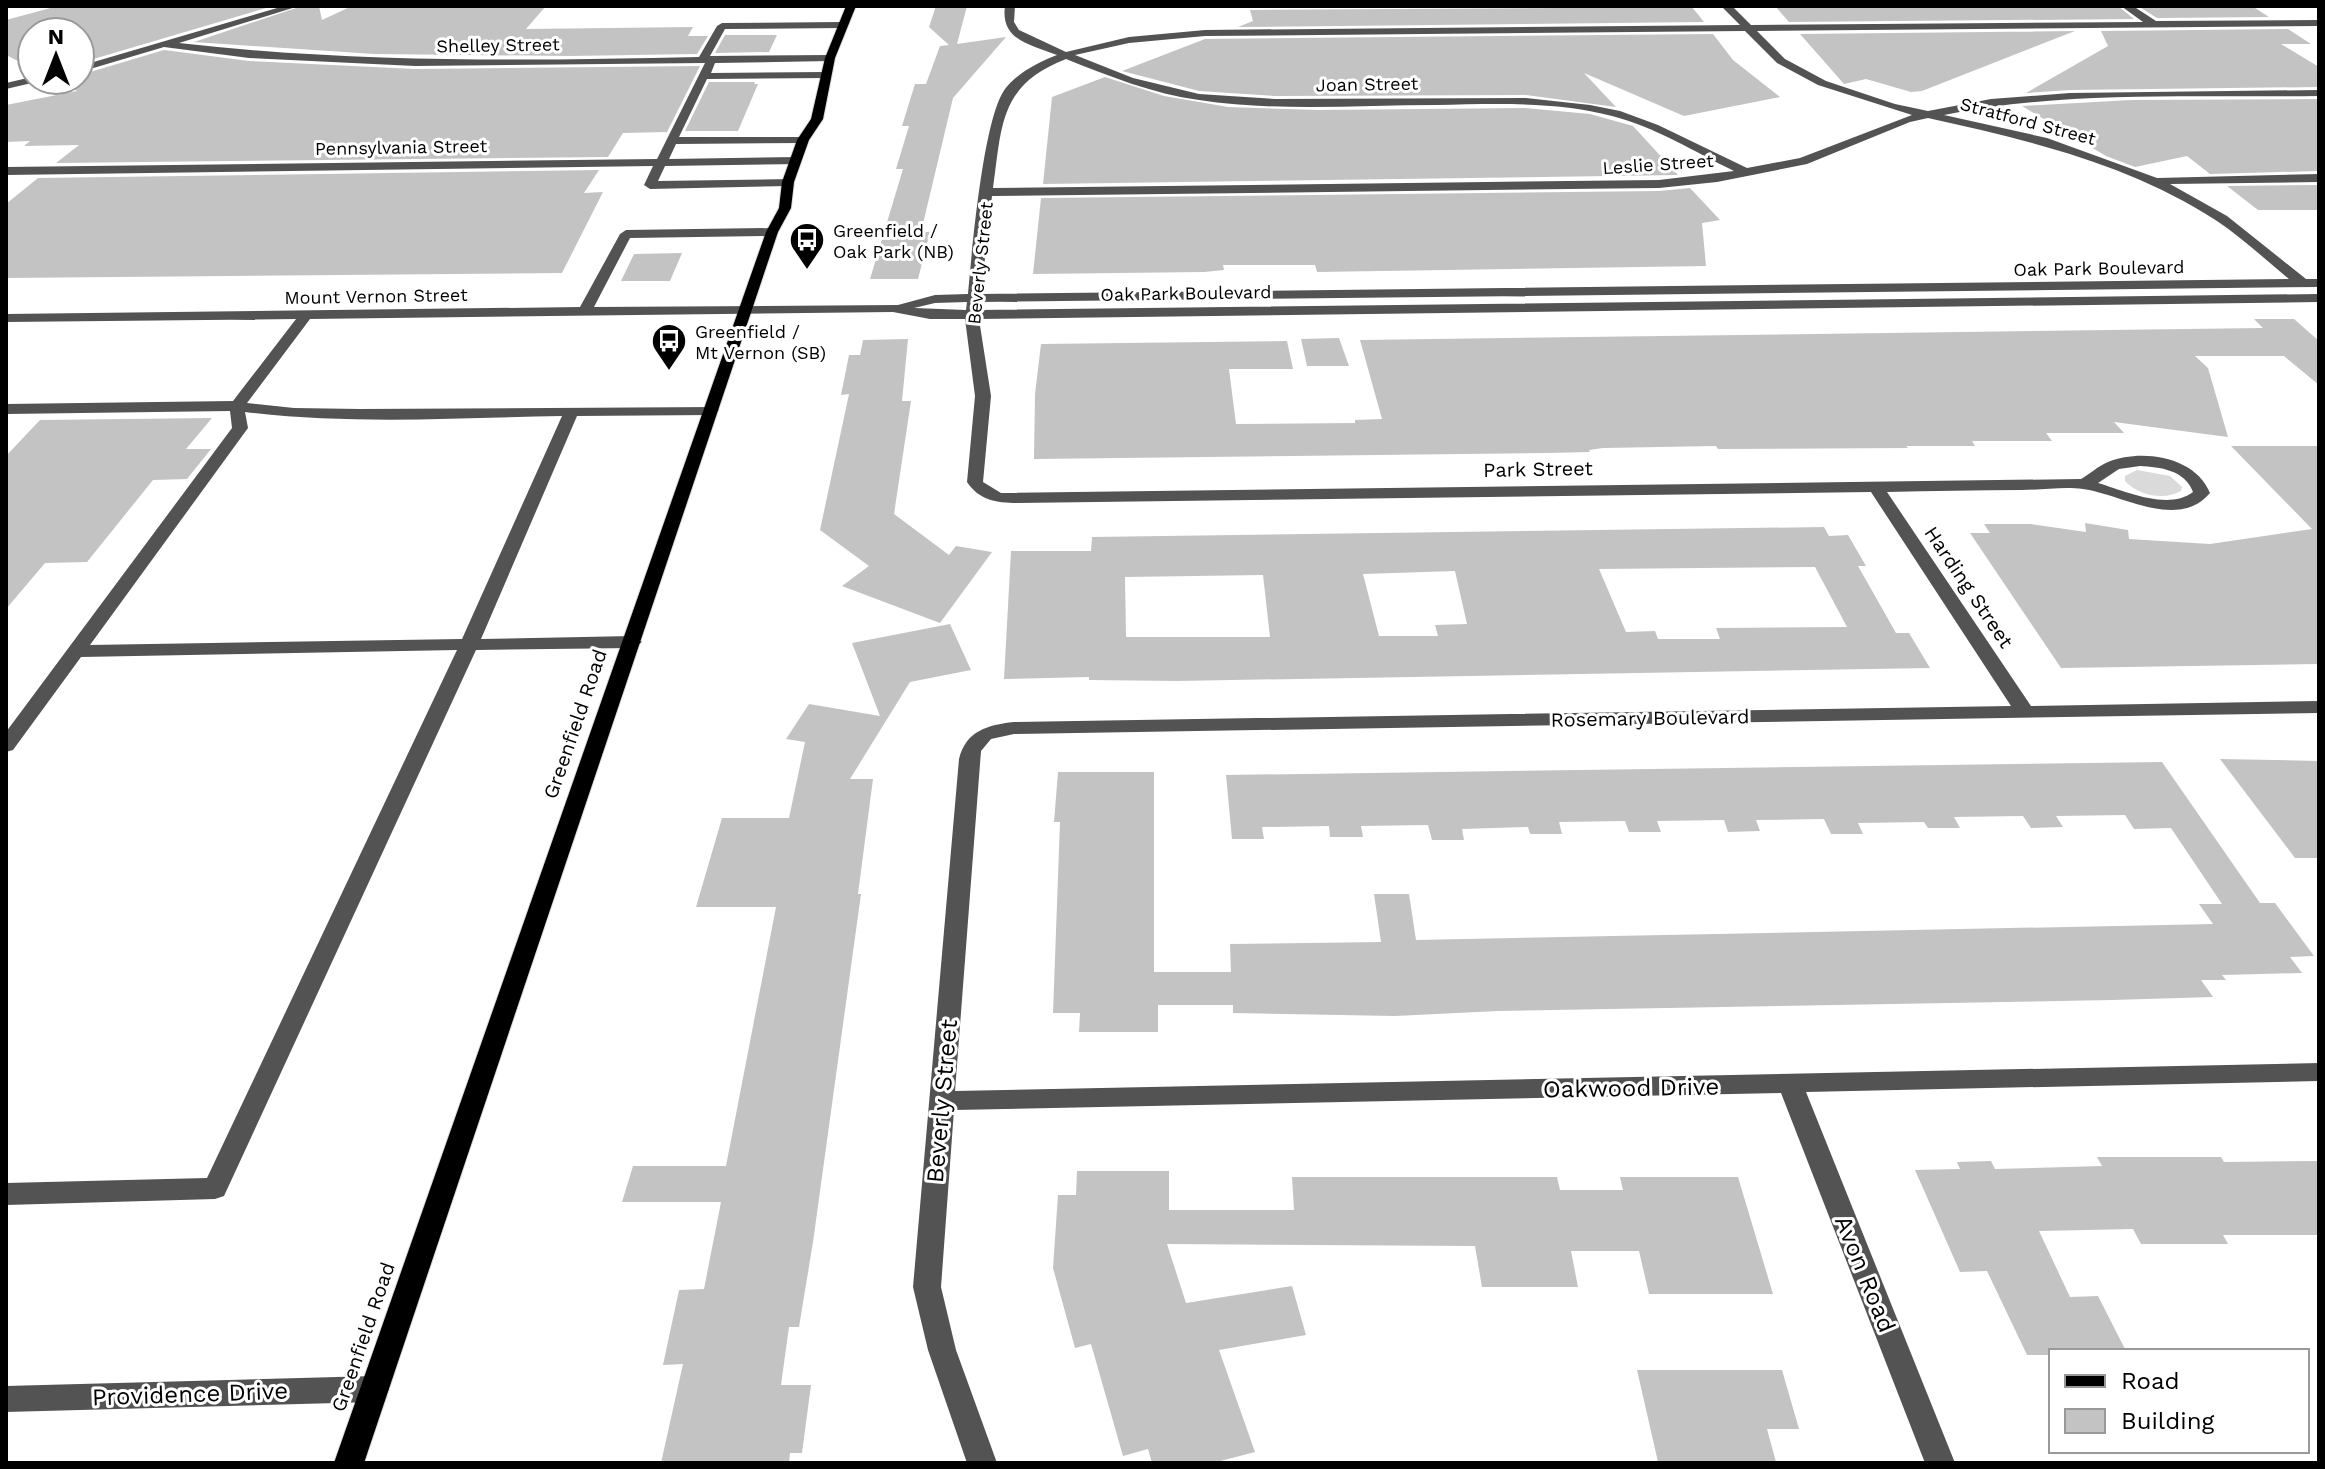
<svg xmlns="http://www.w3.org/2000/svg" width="2325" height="1469" viewBox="0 0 2325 1469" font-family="'Work Sans',sans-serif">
<rect width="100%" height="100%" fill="#fff"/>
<path fill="#dadada" d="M2137 470 2170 476 2182 487 2181 491C2163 501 2138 495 2125 481V476Z"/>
<g fill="#c3c3c3" fill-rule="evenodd">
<path d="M58 6H273L80 63V32H32V68L6 55V20Z"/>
<path d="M302 6H319L322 20 352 6H546L526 29 693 27 688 36H708L697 54 569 56 374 54 194 42Z"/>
<path d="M936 6H967L957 44 1006 37 953 98 921 232H930L918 279H870L903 169H896L909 126H902L915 84H926L940 46 949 45 929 27Z"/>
<path d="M1775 6H2118L2134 19 1789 22Z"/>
<path d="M2138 6H2252L2269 17 2157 18Z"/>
<path d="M1692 7 1704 22 1238 27 1253 21 1250 10Z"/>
<path d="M2288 29 2311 44H2281L2319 67V87L2070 90 2026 93 2108 46 2101 31Z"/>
<path d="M2075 31 1922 91 1911 92 1866 79 1844 84 1800 34Z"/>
<path d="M1713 34 1733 60 1780 97 1684 116 1584 73 1616 107 1526 95 1275 96 1199 91 1122 71 1205 39Z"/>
<path d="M725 35H777L769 52 715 53Z"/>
<path d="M164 50 249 61 415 69 700 66 667 132 623 133 608 157 56 163 79 145 24 146 30 141 6 142V105L77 91 55 80H80V75Z"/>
<path d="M1105 77 1164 96 1228 107 1318 110 1525 108 1590 114 1633 126 1678 175 1043 184 1052 97Z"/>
<path d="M709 82H755L754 84H758L738 131H685Z"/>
<path d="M2319 99V171L2210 174 2187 156 2135 167 2106 156 2022 106 2131 100Z"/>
<path d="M599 170 584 193 603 192 562 273 6 278V204L38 178Z"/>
<path d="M2319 185V210H2258L2227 186Z"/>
<path d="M1690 188 1720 220 1702 223 1706 266 1317 272 1315 265H1223L1224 270 1204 272 1033 274 1041 198 1659 191Z"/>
<path d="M682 253 670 281H621L634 254Z"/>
<path d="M2254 319H2294L2319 341V385L2284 356H2195L2208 368 2228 437 2114 422 2124 433H2046L2052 441H1972L1975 446H1906L1908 448 1718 449 1716 446 1603 448 1589 450 1590 452 1547 453 1034 459 1035 394 1041 344 1287 341 1293 369H1229L1236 424 1355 423V420L1382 419 1360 340 2263 328Z"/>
<path d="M1339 338 1349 366H1307L1301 339Z"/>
<path d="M908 339 902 401H911L894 514 949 555 956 546 992 552 940 623 842 586 869 566 820 530 849 394 841 395 849 355H860L863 340Z"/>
<path d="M212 418 186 449H211L187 479 153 480 87 562 45 563 6 609V456L40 420Z"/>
<path d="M2231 446H2319V664L2061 668 1970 533H1990L1984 524H2031L2086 532 2085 523 2128 530 2129 539 2210 544 2312 529Z"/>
<path d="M1824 527 1829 536 1848 535 1866 566H1858L1896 633H1909L1930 668 1177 681 1089 680V677L1004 679 1011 551H1091L1092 537ZM1815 567 1847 627 1716 628 1720 639H1658L1655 631 1626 632 1599 569ZM1455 571 1467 624 1435 625 1438 636H1379L1363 574ZM1263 575 1270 637H1126L1125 577Z"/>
<path d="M950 624 971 670 910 682 850 779H873L858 894H861L813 1242 799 1327H789L781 1385H811L802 1453H790L789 1463H661L683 1364 663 1365 679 1290 704 1289 721 1202H622L633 1166H726L776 907H696L722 818H789L805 742 786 739 809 704 880 716 852 643Z"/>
<path d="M2220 759 2319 761V858H2295Z"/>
<path d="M2162 762 2260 903H2275L2314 956 2290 957 2302 973 2222 975 2226 980H2201L2213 997 2112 1000 1498 1011 1395 1016 1233 1013V1005H1158V1032H1079L1080 1013H1053L1060 822H1054L1058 772H1154V972H1231L1230 944 1381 942 1374 894H1409L1416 940 2213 924 2199 904H2222L2171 828 2134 829 2125 815 2056 816 2063 827 2031 828 2023 816 1954 817 1960 828H1928L1924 822 1858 823 1863 834H1831L1824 819 1756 820 1760 831 1728 832 1724 820 1657 821 1661 832H1629L1625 821 1559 822 1562 834H1530L1528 827 1462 829 1464 840H1432L1428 825 1361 826 1363 837H1330L1329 826 1262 827 1264 839H1232L1226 775Z"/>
<path d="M2097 1157H2221L2224 1162 2319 1161V1235H2223L2228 1244H2141L2133 1229 2039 1231 2070 1297 2098 1296 2126 1351H2051V1355H2027L1987 1271 1960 1272 1915 1170 1960 1169 1957 1162 1991 1161 1995 1169 2102 1166Z"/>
<path d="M1077 1171H1169V1210H1294L1292 1177H1557L1560 1190H1623L1620 1177H1738L1773 1294H1649L1639 1251H1571L1578 1287H1482L1475 1246 1167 1244 1186 1303 1292 1286 1306 1335 1219 1350 1255 1452 1213 1463H1152L1148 1449 1123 1456 1091 1344 1075 1348 1053 1268 1058 1195H1076Z"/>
<path d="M1637 1370H1782L1799 1429H1767L1776 1462H1658Z"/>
</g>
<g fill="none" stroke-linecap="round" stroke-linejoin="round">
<defs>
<path id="major" d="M846 6H856L835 58 823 119 809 140 794 182 791 208 778 232 364 1463H334L766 232 779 208 782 182 797 140 811 119 825 58Z"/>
</defs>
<use href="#major" stroke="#dbdbdb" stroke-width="2"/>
<g fill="#535353" fill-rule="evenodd">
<path d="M284 6H299L179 43C352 63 525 61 699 57L717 26 722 23 842 22 847 25 842 28 725 29 710 56 830 55 835 58 830 61 715 63 711 73 825 72 830 75 825 78 707 79 679 137H803L809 140 803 143 676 144 669 159 796 157 800 158V164L665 166 658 181 792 179 794 182 788 186 650 189 644 185 653 166 6 175V167L657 159 705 63 415 66 249 58 164 47 80 72V66Z"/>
<path d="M1005 6H1015L1014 22 1019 30 1066 52 1129 37 1205 30 1740 25 1721 6H1732L1751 25 2143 22 2121 6H2133L2156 21 2319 20V26L1757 31 1785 59 1826 81 1895 104 1928 111 1991 99 2070 93 2319 90V96C2195 98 2066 90 1944 115L2047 138 2157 178 2319 174V182L2170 184 2227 216 2306 279H2319V287L981 302 980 310 2319 294V302L979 319 991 396 983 482 1001 493 2081 479C2090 474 2098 466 2108 462 2142 448 2196 457 2210 493 2178 531 2121 494 2083 489 2064 486 2042 490 2022 490 1977 490 1932 491 1887 492L2031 706 2319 701V713L1014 734 991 739 981 751 955 1091 2319 1063V1081L1806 1092 1955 1463H1925L1781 1093 954 1110 941 1287 956 1350 997 1463H967L928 1350 913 1287 959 759C966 731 987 725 1014 722L2011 706 1871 492 1017 503C996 503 979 500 967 482L975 396 965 319H930L893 312 310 319 247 403 294 408 360 409 716 407 719 410 711 415 577 416 481 639 633 636 642 642 633 648 476 650 224 1196 215 1199 6 1205V1183L207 1178 457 650 81 657 13 750 6 752V732L232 428 230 411 6 414V404L233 401 296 319 6 322V314L580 307 620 234 626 230 772 228 778 232 772 236 630 238 594 307 898 305 935 295 968 294C972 251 983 119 1005 89 1017 73 1039 62 1057 55 1031 45 1000 40 1005 6ZM1745 31 1777 63 1818 85 1912 115 1800 158 1747 168 1658 125 1620 111 1590 105 1526 98 1275 99 1199 94 1133 78 1075 55 1129 43 1205 36ZM1066 59C1109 76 1153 94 1199 100 1277 112 1359 105 1436 105 1494 104 1556 101 1612 116 1655 127 1695 152 1734 171L1659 180 993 188C1002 125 999 85 1066 59ZM1928 118C2028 140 2130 164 2217 221 2242 238 2266 260 2289 279L981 294 992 196 1659 188 1717 182 1807 164 1910 122ZM967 302 966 310 914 308 935 303ZM245 412C350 425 457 418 562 416L462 639 90 645 248 428ZM2140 466C2160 467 2185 470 2193 492 2168 511 2125 491 2098 483L2119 469Z"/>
<path d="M32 77V80H37L36 82 6 89V83Z"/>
<path d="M374 1376 384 1380 389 1389 384 1398 374 1402 6 1412V1386Z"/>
</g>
<use href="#major" fill="#000" fill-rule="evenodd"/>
</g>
<defs>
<symbol id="bus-pin" viewBox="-11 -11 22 30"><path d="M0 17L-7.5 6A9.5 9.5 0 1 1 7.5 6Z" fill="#000" stroke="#fff"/><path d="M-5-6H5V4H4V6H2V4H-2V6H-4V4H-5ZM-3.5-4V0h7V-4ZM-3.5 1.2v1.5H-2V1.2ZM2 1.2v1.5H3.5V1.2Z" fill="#fff"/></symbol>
</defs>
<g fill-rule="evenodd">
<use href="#bus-pin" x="787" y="220" width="40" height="54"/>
<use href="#bus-pin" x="649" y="321" width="40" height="54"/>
</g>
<g text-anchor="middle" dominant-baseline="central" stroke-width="6" stroke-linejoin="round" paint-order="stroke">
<g font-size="18" fill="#000" stroke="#fff">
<text transform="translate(498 45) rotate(-1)">Shelley Street</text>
<text transform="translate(1367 84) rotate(-1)">Joan Street</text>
<text transform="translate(2028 121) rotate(15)">Stratford Street</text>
<text transform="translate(401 147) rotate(-1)">Pennsylvania Street</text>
<text transform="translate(1658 164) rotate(-4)">Leslie Street</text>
<text transform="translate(980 263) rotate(-84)">Beverly Street</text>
<text transform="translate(2099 268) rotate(-1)">Oak Park Boulevard</text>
<text transform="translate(1186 293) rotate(-1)">Oak Park Boulevard</text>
<text transform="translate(376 296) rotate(-1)">Mount Vernon Street</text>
</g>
<g font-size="18" fill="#000" stroke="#fff" text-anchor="start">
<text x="833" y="230">Greenfield /<tspan x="833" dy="21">Oak Park (NB)</tspan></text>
<text x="695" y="331">Greenfield /<tspan x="695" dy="21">Mt Vernon (SB)</tspan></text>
</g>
<g font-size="20" fill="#000" stroke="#fff">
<text transform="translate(1538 469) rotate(-1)">Park Street</text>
<text transform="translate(1969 587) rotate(56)">Harding Street</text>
<text transform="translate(1650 718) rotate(-1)">Rosemary Boulevard</text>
<text transform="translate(575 724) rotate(-71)">Greenfield Road</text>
<text transform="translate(363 1337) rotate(-71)">Greenfield Road</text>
</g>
<g font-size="24" fill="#000" stroke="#fff">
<text transform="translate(1631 1088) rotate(-1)">Oakwood Drive</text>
<text transform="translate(942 1101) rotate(-85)">Beverly Street</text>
<text transform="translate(1865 1274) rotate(68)">Avon Road</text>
<text transform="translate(190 1394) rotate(-2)">Providence Drive</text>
</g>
</g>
<rect width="2325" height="1469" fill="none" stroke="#000000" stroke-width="16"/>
<rect x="2049" y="1349" width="260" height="104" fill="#ffffff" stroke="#999999" stroke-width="2"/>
<rect x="2065" y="1375" width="40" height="12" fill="#000000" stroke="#999999" stroke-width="2"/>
<text x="2121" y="1389" font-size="24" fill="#000000">Road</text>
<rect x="2065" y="1409" width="40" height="24" fill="#c3c3c3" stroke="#999999" stroke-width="2"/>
<text x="2121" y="1429" font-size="24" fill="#000000">Building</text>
<g transform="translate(56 56)"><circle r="38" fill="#ffffff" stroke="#999999" stroke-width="2"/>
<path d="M0-6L14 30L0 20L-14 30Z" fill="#000000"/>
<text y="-12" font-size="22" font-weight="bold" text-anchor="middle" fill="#000000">N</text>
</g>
</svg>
